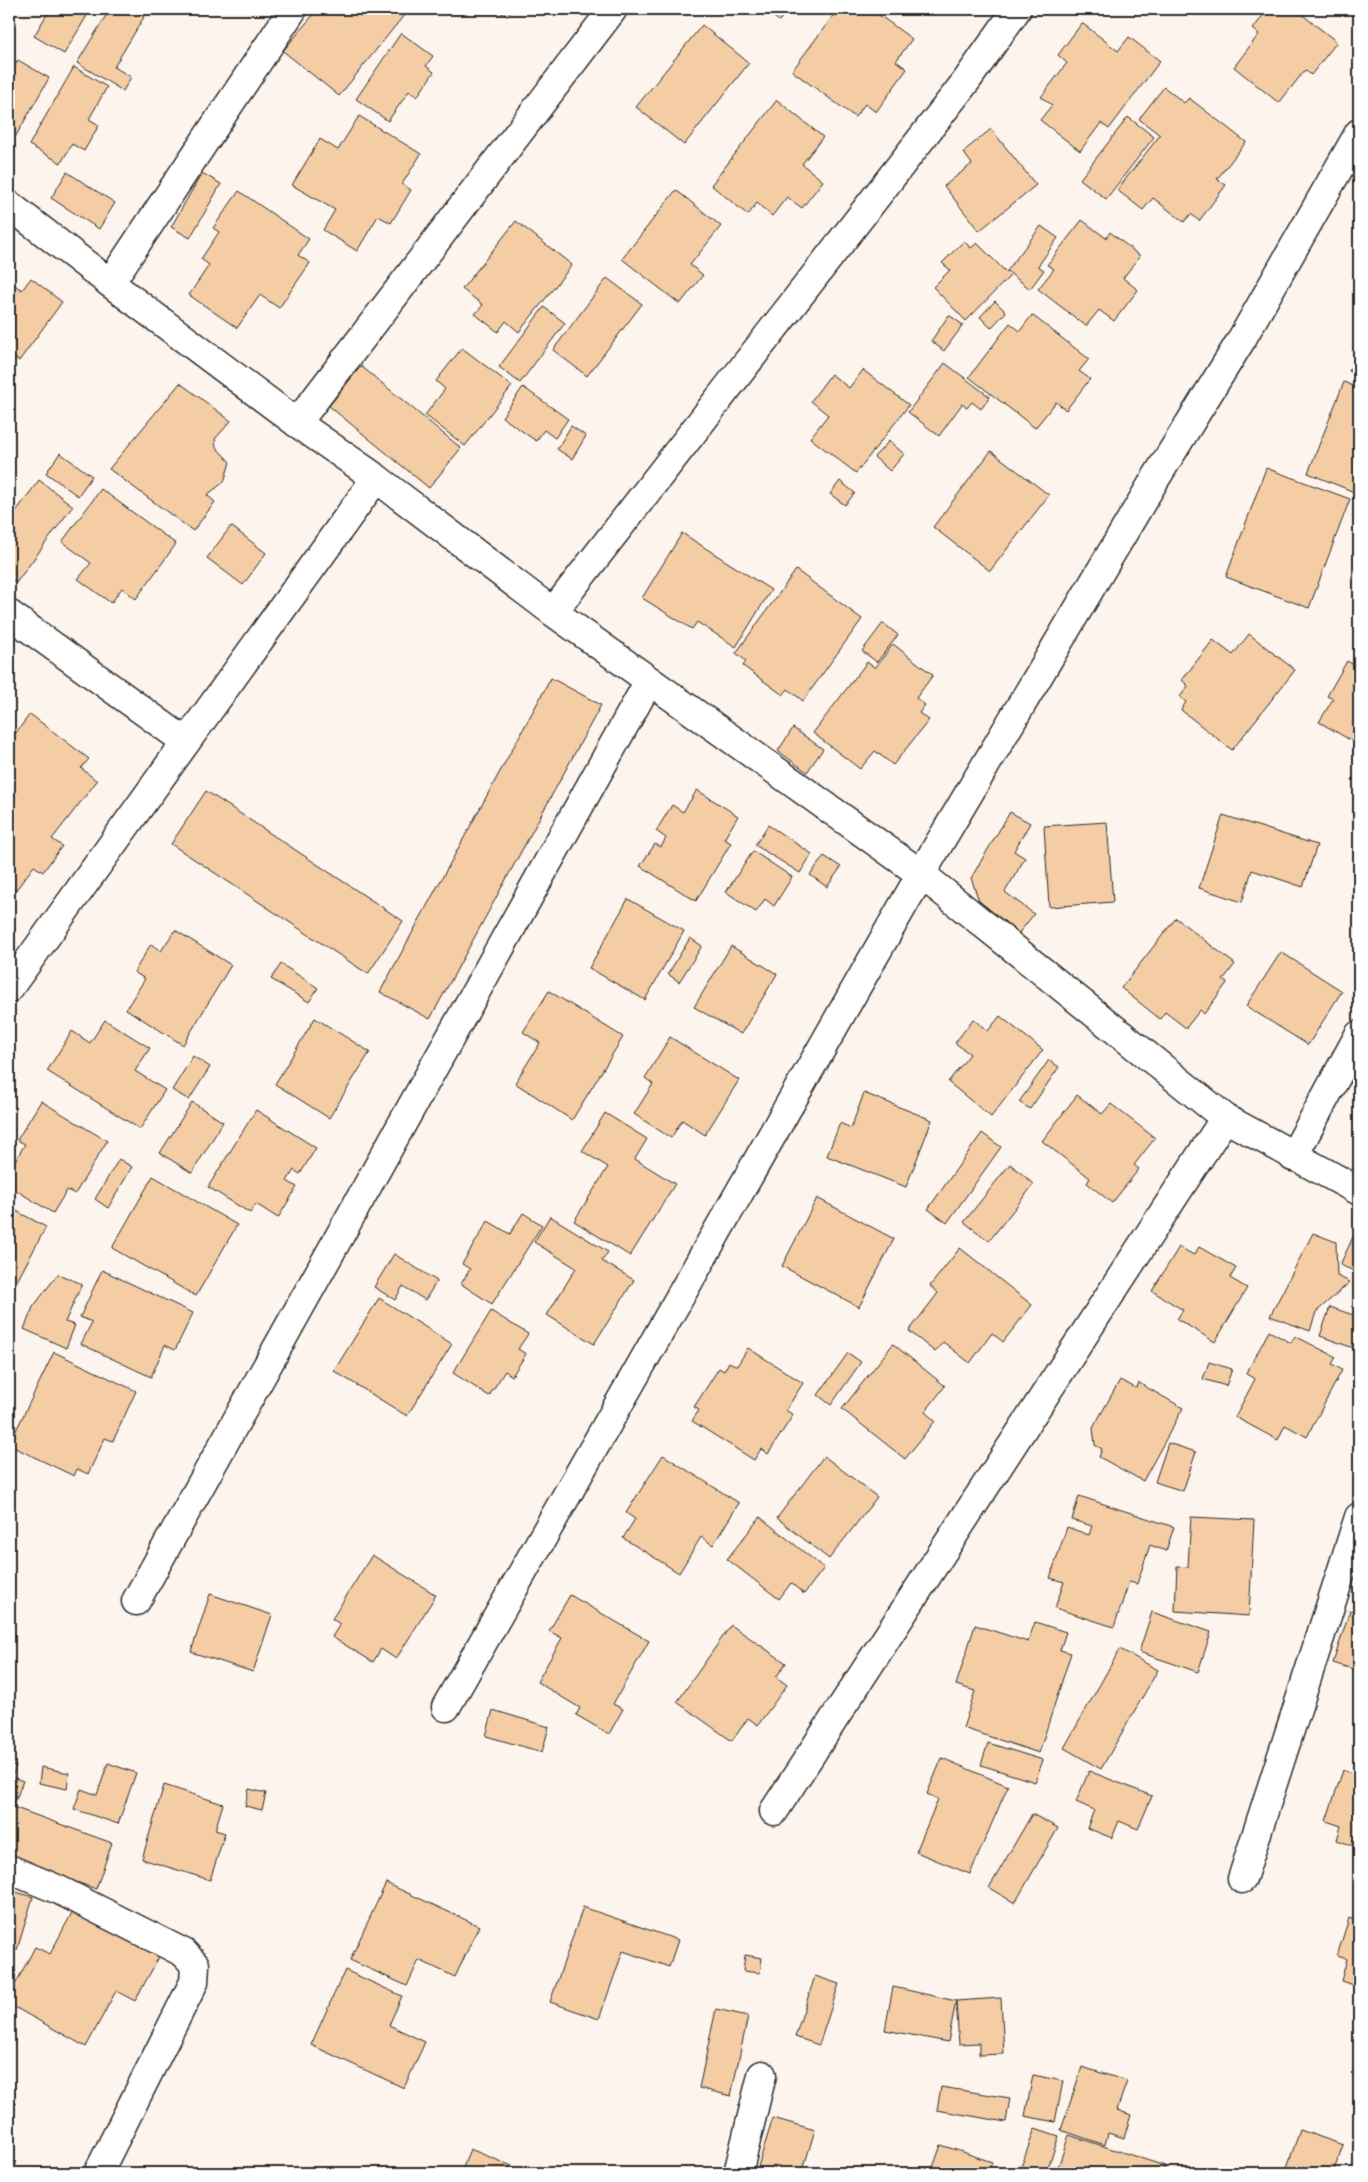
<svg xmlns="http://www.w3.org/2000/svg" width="1368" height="2182" viewBox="0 0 1368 2182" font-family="Mali,sans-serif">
<rect width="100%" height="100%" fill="#fdf5ed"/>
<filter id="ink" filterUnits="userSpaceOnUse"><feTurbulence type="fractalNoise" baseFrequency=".02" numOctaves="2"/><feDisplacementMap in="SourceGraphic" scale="10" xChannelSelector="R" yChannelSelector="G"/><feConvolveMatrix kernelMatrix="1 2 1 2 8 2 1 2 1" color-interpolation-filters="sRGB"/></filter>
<g filter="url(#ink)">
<g fill="#f5cda4" stroke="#2b2b2b">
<path d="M50 9H91L64 54 34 36Z"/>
<path d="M110 9H131L144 17 114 67 131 77 123 91 77 63Z"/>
<path d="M318 9H409L339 96 283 51Z"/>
<path d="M493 9H512L508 16Z"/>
<path d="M763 9H788L779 21Z"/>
<path d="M838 9H871L912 39 896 61 907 69 876 112 865 104 855 117 792 71Z"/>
<path d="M1268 9H1295L1337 42 1311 75 1305 70 1279 103 1234 67 1259 34 1253 29Z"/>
<path d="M1082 23 1118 51 1129 37 1160 61 1109 129 1101 123 1080 151 1040 120 1052 105 1041 97 1067 63 1058 55Z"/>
<path d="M702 25 749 63 684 145 636 107Z"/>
<path d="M401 33 433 56 426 66 434 72 417 97 409 91 388 121 356 99Z"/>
<path d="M18 60 49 78 9 148V76Z"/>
<path d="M74 67 107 87 89 119 99 125 84 151 72 144 61 163 29 145Z"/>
<path d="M1164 87 1184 103 1189 98 1246 142 1217 179 1226 185 1199 221 1191 214 1184 222 1153 198 1143 210 1117 190 1160 135 1139 119Z"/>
<path d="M777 100 823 137 802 164 823 181 802 208 787 197 772 216 757 203 748 215 711 185Z"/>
<path d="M359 116 421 154 402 184 411 190 391 223 378 216 357 251 323 230 335 210 292 185 320 139 338 150Z"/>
<path d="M1128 117 1154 137 1106 199 1080 179Z"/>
<path d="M991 129 1036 185 979 231 944 186 972 164 963 152Z"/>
<path d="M67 172 115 203 99 229 51 198Z"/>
<path d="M202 173 221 184 190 238 171 227Z"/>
<path d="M676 190 721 226 690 265 703 275 680 304 622 259Z"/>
<path d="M239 191 309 239 298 255 310 263 279 308 260 295 237 328 189 295 209 265 201 259 219 232 213 228Z"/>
<path d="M1082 220 1106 238 1110 232 1140 256 1123 278 1138 290 1114 321 1099 310 1086 326 1038 289 1054 269 1047 265Z"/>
<path d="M516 221 572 265 519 332 506 321 498 332 475 314 483 305 462 289Z"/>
<path d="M1041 226 1058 238 1038 266 1044 270 1030 289 1007 271Z"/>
<path d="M964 241 971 248 977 243 1010 276 966 321 933 287 950 270 942 263Z"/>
<path d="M31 278 62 302 19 361 9 354V281L22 290Z"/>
<path d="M607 278 642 304 587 376 553 350Z"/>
<path d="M995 301 1006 312 991 328 980 317Z"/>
<path d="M544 307 565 323 520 383 499 367Z"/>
<path d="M949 315 963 325 944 351 931 341Z"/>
<path d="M1032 315 1089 359 1079 371 1090 379 1066 410 1056 402 1035 428 969 377 1010 323 1020 331Z"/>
<path d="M462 348 512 386 465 446 425 415 445 389 436 381Z"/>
<path d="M1359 348V376L1349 371Z"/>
<path d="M945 363 990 397 981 409 972 402 967 408 962 404 939 436 908 412Z"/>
<path d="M361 366 461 448 429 488 329 406Z"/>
<path d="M863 370 909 405 856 473 810 438 828 415 811 401 831 374 849 388Z"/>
<path d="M1344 382 1359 389V494L1308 473Z"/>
<path d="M180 383 231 421 215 439 216 447 230 462 224 482 207 495 215 502 193 531 109 469Z"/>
<path d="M523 387 568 419 555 438 544 430 536 441 502 417Z"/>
<path d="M571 426 586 436 572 459 557 449Z"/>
<path d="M889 441 904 454 890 471 874 457Z"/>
<path d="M991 451 1049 495 990 571 933 527Z"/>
<path d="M60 453 92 476 78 496 46 473Z"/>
<path d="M1266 468 1350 499 1309 608 1226 577Z"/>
<path d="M39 480 73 506 16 583 9 577V521Z"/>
<path d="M840 481 855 493 845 505 830 494Z"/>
<path d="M101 489 176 544 136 599 122 588 111 603 78 579 91 563 62 542Z"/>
<path d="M231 526 266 553 243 585 207 558Z"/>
<path d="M682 533 771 590 736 647 697 622 692 629 642 598Z"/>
<path d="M796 570 862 619 803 701 788 689 783 695 743 666 746 661 736 653Z"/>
<path d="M883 623 898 635 877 662 862 651Z"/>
<path d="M1249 634 1295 670 1232 750 1181 710 1186 702 1180 697 1188 686 1182 680 1213 640 1233 655Z"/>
<path d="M893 644 933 675 916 698 925 705 919 713 929 720 893 765 875 751 860 769 813 733 867 662 875 668Z"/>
<path d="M1359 652V745L1319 722 1333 699 1327 696 1347 661 1352 664Z"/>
<path d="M551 678 601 705 430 1019 380 992Z"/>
<path d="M30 714 89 759 81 768 97 781 52 839 62 846 43 872 34 866 9 899V742Z"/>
<path d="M793 728 823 749 807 772 778 751Z"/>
<path d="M697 790 738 816 724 839 731 843 696 901 640 866 655 844 661 847 666 838 656 831 672 805 683 812Z"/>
<path d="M206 791 403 921 368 974 171 844Z"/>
<path d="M1010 812 1030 823 1014 851 1025 858 1005 892 1034 914 1019 933 979 901 971 878Z"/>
<path d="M1223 815 1317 845 1303 887 1252 870 1242 902 1199 888Z"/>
<path d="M1107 822 1113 902 1049 907 1044 826Z"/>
<path d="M768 825 812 854 800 873 755 845Z"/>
<path d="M753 851 792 877 774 906 765 899 756 912 726 892Z"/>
<path d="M824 856 841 867 827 887 810 875Z"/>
<path d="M628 899 684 931 645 1000 589 968Z"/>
<path d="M1176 918 1235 964 1223 980 1227 983 1204 1014 1200 1010 1186 1028 1165 1012 1160 1019 1121 988Z"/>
<path d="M175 930 231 965 183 1045 126 1009 145 979 134 972 151 944 161 951Z"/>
<path d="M690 938 702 946 679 982 668 974Z"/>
<path d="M731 946 777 974 741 1034 694 1007Z"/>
<path d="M1281 952 1342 991 1308 1045 1246 1006Z"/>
<path d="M281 964 318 988 309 1002 271 979Z"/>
<path d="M549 991 623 1037 572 1120 515 1083 540 1043 523 1032Z"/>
<path d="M1000 1016 1043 1050 991 1117 948 1082 970 1054 955 1043 973 1019 988 1031Z"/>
<path d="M315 1018 370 1052 329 1118 275 1084Z"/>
<path d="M105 1020 150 1048 135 1071 165 1090 140 1129 47 1071 72 1031 90 1043Z"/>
<path d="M670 1037 739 1080 705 1135 682 1120 671 1138 634 1114 653 1084 645 1078Z"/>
<path d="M193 1056 210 1067 189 1100 172 1090Z"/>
<path d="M1049 1060 1059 1067 1030 1109 1019 1102Z"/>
<path d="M864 1093 932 1120 906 1187 827 1156 840 1123 851 1128Z"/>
<path d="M1077 1095 1102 1114 1111 1104 1155 1138 1134 1165 1139 1169 1112 1203 1087 1183 1090 1178 1042 1141Z"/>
<path d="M41 1101 107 1141 75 1194 67 1190 53 1213 9 1186V1171L25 1144 17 1140Z"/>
<path d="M192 1102 223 1122 192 1173 160 1153Z"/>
<path d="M256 1110 316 1148 300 1174 294 1170 287 1181 297 1187 278 1218 256 1204 250 1213 208 1187Z"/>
<path d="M605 1113 647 1139 635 1159 675 1184 630 1256 574 1221 608 1167 582 1151Z"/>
<path d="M982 1133 1001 1147 947 1223 928 1209Z"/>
<path d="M119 1159 132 1167 108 1208 95 1199Z"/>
<path d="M1010 1164 1034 1184 989 1241 964 1222Z"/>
<path d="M153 1176 237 1225 196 1296 112 1248Z"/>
<path d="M817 1198 894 1239 859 1307 782 1266Z"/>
<path d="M9 1207 46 1227 9 1296Z"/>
<path d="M523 1213 542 1225 492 1304 461 1284 470 1269 462 1264 488 1221 510 1234Z"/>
<path d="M550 1216 608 1252 602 1261 634 1280 594 1344 547 1315 576 1268 534 1242Z"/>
<path d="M1313 1233 1336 1242 1337 1276 1350 1282 1316 1312 1310 1331 1270 1316Z"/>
<path d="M1353 1237 1359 1239V1273L1340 1265Z"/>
<path d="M1179 1247 1194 1255 1199 1247 1236 1268 1230 1278 1247 1288 1215 1342 1177 1319 1183 1310 1152 1291Z"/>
<path d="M960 1248 1032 1305 1003 1342 992 1333 970 1363 943 1342 935 1352 909 1331 938 1293 930 1286Z"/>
<path d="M394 1254 437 1281 425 1300 403 1286 395 1300 374 1287Z"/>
<path d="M102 1270 193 1313 175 1350 165 1345 151 1377 81 1344 92 1322 80 1317Z"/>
<path d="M58 1274 82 1284 65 1322 75 1325 66 1348 24 1329 33 1307Z"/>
<path d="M379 1298 452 1344 407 1416 334 1371Z"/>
<path d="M1330 1307 1359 1317V1350L1320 1336Z"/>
<path d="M491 1311 528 1334 518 1349 526 1354 512 1376 505 1371 489 1396 453 1373Z"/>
<path d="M1269 1331 1291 1343 1295 1336 1336 1357 1332 1364 1342 1370 1307 1437 1285 1425 1278 1440 1235 1417 1255 1379 1246 1374Z"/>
<path d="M893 1344 945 1386 925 1412 935 1421 905 1459 842 1409Z"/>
<path d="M748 1348 803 1383 786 1410 793 1415 768 1454 761 1449 754 1460 692 1421 699 1410 694 1407 719 1368 724 1371 729 1362 737 1366Z"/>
<path d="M54 1352 136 1391 113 1441 105 1438 88 1474 77 1469 74 1476 9 1445Z"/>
<path d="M848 1353 861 1362 831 1405 818 1395Z"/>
<path d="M1209 1362 1232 1369 1226 1386 1203 1379Z"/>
<path d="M1120 1380 1136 1388 1139 1383 1183 1408 1143 1481 1099 1457 1102 1449 1095 1445 1093 1428Z"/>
<path d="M1168 1443 1196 1452 1183 1491 1155 1482Z"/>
<path d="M663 1455 739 1503 713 1545 701 1537 679 1573 623 1538 635 1519 626 1513Z"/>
<path d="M824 1456 877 1497 829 1559 777 1518Z"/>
<path d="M1079 1496 1174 1527 1166 1551 1150 1545 1137 1584 1129 1582 1114 1627 1055 1608 1064 1582 1050 1578 1067 1527 1089 1535 1092 1526 1072 1520Z"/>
<path d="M760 1517 824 1568 804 1594 791 1583 779 1599 727 1559Z"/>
<path d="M1191 1517 1254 1520 1249 1616 1175 1611 1177 1566 1188 1567Z"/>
<path d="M372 1555 436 1595 396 1659 381 1649 373 1662 332 1637 340 1624 332 1619Z"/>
<path d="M210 1594 272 1615 253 1672 191 1652Z"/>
<path d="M570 1595 649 1641 613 1704 623 1709 609 1734 576 1715 580 1708 537 1682 562 1638 549 1631Z"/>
<path d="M1350 1610 1359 1613V1671L1333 1663Z"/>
<path d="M1152 1612 1211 1632 1198 1672 1139 1652Z"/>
<path d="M1035 1622 1066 1632 1060 1650 1071 1653 1039 1753 963 1728 975 1691 956 1685 975 1625 1028 1642Z"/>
<path d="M731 1625 786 1663 776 1677 787 1685 758 1725 748 1718 732 1741 677 1702Z"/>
<path d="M1120 1649 1158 1670 1101 1769 1064 1748Z"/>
<path d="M1359 1672V1690L1354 1688Z"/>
<path d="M493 1710 549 1727 542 1752 486 1736Z"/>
<path d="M988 1743 1043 1760 1035 1782 981 1765Z"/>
<path d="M942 1758 1008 1786 970 1874 916 1852 938 1799 927 1794Z"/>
<path d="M108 1763 136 1773 118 1824 74 1809 81 1789 97 1795Z"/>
<path d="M9 1764 16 1766 12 1777 23 1781 13 1807 112 1843 96 1889 9 1858Z"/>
<path d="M41 1767 69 1773 67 1789 39 1783Z"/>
<path d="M1343 1770 1358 1775 1359 1771V1848L1337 1840 1341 1826 1326 1821Z"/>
<path d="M1089 1771 1152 1796 1138 1829 1119 1821 1112 1838 1087 1828 1094 1810 1076 1802Z"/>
<path d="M164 1785 223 1804 215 1830 225 1833 210 1880 142 1859Z"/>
<path d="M249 1789 266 1793 262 1810 245 1806Z"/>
<path d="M1032 1814 1058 1828 1015 1903 989 1888Z"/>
<path d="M386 1883 479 1926 455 1977 419 1960 407 1986 350 1960Z"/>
<path d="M9 1890 33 1897 17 1950 9 1948Z"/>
<path d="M583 1907 678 1940 669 1967 623 1951 599 2019 550 2002Z"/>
<path d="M74 1909 160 1955 135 2001 116 1991 86 2047 9 2004V1996L35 1947 50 1954Z"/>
<path d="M1359 1915V1987L1341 1981 1347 1959 1337 1956 1349 1918 1357 1921Z"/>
<path d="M745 1955 762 1958 760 1973 743 1971Z"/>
<path d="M345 1970 402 1996 389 2025 425 2042 404 2088 311 2045Z"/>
<path d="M815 1976 839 1984 819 2045 795 2037Z"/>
<path d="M893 1987 956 2001 948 2042 885 2030Z"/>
<path d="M1001 1998 1004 2054 979 2055V2043L959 2044 956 2001Z"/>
<path d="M716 2009 748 2016 731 2096 699 2088Z"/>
<path d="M1082 2067 1127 2081 1117 2110 1131 2115 1124 2138 1108 2133 1105 2145 1061 2130Z"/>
<path d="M1033 2075 1063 2081 1055 2122 1025 2116Z"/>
<path d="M941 2087 1010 2098 1006 2122 937 2110Z"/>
<path d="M773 2118 815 2130 802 2173H756Z"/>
<path d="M1035 2128 1059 2136 1046 2173H1019Z"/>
<path d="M1300 2130 1343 2145 1333 2173H1285Z"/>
<path d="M1069 2135 1165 2166 1163 2173H1056Z"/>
<path d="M941 2145 992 2162 988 2173H931Z"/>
<path d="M470 2149 529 2173H461Z"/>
</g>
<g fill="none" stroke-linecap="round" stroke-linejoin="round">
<defs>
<g id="street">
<path d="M110 283 293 9"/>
<path d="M297 423 613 9"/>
<path d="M553 612 967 80 1017 9"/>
<path d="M9 614 186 742"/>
<path d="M9 988 376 478"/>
<path d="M1293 1157 1359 1035"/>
<path d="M136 1601 649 681"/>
<path d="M446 1707 921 874 1154 481 1240 342 1359 133"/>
<path d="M774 1811 1225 1118"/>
<path d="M9 1869 59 1890 184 1953 195 1965 194 1982 98 2173"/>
<path d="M1242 1879 1359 1517"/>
<path d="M738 2173 762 2075"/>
</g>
<path id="secondary" d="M9 205 110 283 297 423 376 478 553 612 921 874 1225 1118 1359 1191"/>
</defs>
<use href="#street" stroke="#2b2b2b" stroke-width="31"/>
<use href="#secondary" stroke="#2b2b2b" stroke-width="31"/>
<use href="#street" stroke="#fff" stroke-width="28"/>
<use href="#secondary" stroke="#fff" stroke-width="28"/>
</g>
</g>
<rect width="1368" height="2182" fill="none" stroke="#fff" stroke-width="30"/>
<rect x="15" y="15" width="1338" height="2152" fill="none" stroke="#2b2b2b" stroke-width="2" filter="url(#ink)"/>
</svg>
